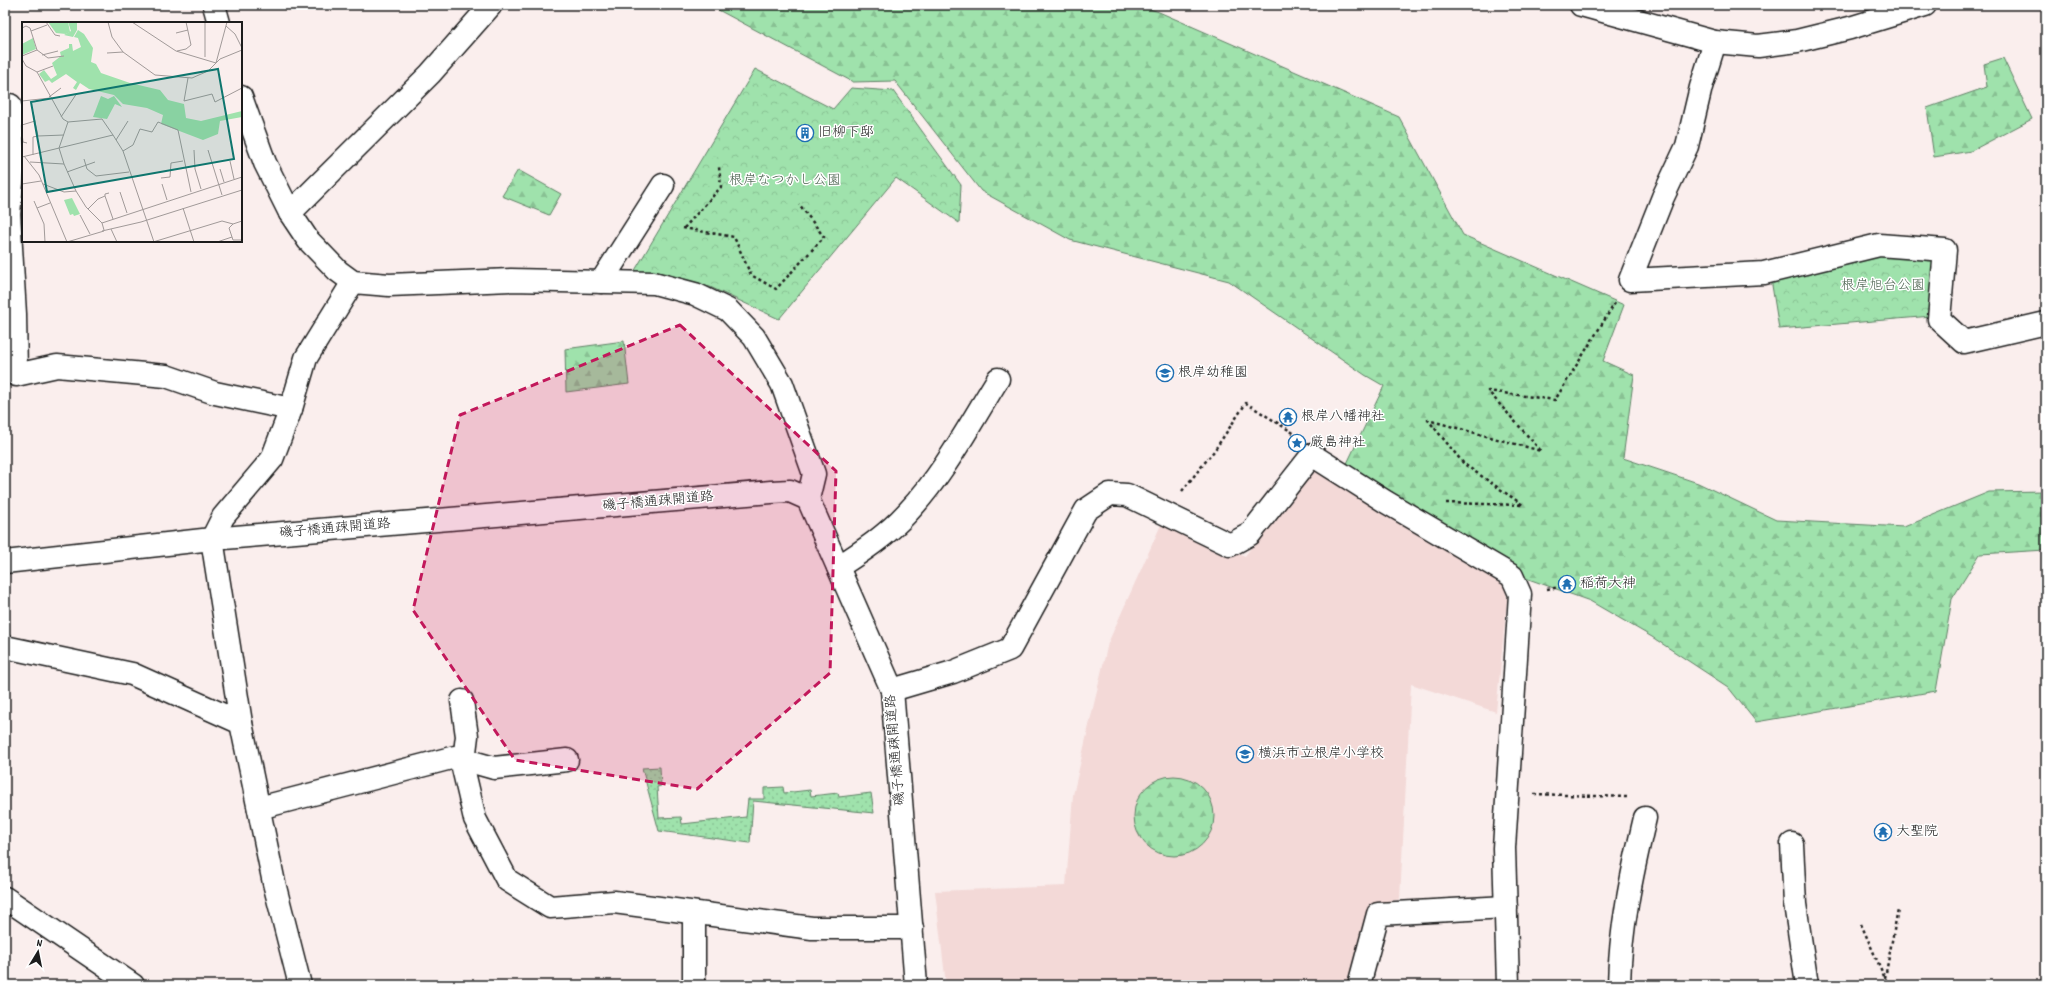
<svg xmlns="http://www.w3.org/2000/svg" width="2051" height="990" viewBox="0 0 2051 990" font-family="Dekko,'Klee One',sans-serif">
<defs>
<pattern id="grass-dots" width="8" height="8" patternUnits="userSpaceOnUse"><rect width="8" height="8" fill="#9fe2ac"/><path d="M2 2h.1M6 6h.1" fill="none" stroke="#88c193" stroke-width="1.8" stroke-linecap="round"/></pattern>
<pattern id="forest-firs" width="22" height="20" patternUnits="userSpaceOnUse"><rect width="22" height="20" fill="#9fe2ac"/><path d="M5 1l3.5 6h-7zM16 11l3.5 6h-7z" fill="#88c193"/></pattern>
<pattern id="park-crowns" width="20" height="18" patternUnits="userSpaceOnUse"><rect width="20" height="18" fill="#9fe2ac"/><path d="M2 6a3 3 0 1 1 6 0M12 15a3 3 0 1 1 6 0" fill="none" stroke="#88c193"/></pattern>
</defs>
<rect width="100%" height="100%" fill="#faeeed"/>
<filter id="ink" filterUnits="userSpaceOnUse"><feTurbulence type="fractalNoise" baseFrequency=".025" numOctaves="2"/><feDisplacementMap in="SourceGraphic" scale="8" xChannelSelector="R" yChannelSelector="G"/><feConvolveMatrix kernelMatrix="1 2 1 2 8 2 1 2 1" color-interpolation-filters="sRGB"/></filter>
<g filter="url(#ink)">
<path fill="#f3d9d7" d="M1308 470H1319L1505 569 1507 600 1496 712 1411 684 1400 899 1369 906 1351 985H946L935 891 1066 886 1073 795 1108 643 1164 518 1245 556Z"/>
<path fill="url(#grass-dots)" stroke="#5e7f64" d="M660 767 661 786 657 787 659 818 681 817 682 824 746 817 748 799H764V788L783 787 784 793 810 790 811 796 838 793 839 797 871 793 874 813 753 801 750 843 659 831 642 768Z"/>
<g fill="url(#forest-firs)" stroke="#5e7f64">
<path d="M709 5H1137L1159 12 1399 117 1463 235 1624 305 1603 361 1634 375 1623 458 1698 483 1776 520 1904 527 1989 492 2046 491V550L1980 554 1952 599 1936 691 1756 722 1728 687 1652 637 1590 601 1520 576 1342 474 1384 386 1365 375 1229 281 1070 240 981 191 895 81 853 82Z"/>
<path d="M2003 58 2032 119 1971 151 1934 157 1927 108 1987 87 1984 64Z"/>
<path d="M518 170 561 194 549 215 502 196Z"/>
<path d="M624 341 629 384 566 392 565 349Z"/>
<circle cx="1174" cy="816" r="40"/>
</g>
<g fill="url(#park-crowns)" stroke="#5e7f64">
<path d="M755 69 833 109 851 88 893 91 961 185 959 223 896 178 779 319 710 287 634 272Z"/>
<path d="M1880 252 1939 256 1932 316 1779 329 1771 279Z"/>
</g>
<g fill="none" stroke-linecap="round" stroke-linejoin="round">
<defs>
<g id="minor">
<path d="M214 5 219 23"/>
<path d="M1581 5 1715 42 1758 46 1797 41 1850 28 1925 5"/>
<path d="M1715 42 1701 87 1687 146 1663 197 1630 280 1764 273 1879 245 1945 250 1939 319 1964 342 2046 323"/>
<path d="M241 97 265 163 290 213 308 240 338 271 353 282 389 285 511 280 654 283 695 294 728 310 754 337 782 384 814 474 808 499"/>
<path d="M10 105 14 162 9 214 15 314 16 375 57 366 166 376 215 393 291 409"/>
<path d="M290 213 430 74 491 5"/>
<path d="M601 282 663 185"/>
<path d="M5 562 212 539 771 492 790 491 808 499 892 690 916 985"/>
<path d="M838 567C863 551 887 535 907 513 944 474 970 424 998 379"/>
<path d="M5 647 132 674 241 723 274 883 300 985"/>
<path d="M892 690 953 672 1010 649 1086 510 1110 494 1127 495 1230 545 1250 534 1312 455 1386 502 1512 576 1520 594 1504 848 1508 985"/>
<path d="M462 701 467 736 463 768 475 819 507 880 550 907 614 902 812 928H912"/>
<path d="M241 723 212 539 223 517 272 459 291 409 306 358 353 282"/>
<path d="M259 808 455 757 494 768 567 760"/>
<path d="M1792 844 1795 904 1807 985"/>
<path d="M5 898 133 985"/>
<path d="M694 913V985"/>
<path d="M1359 985 1378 914 1506 907"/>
<path d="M1619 985C1620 929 1632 873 1645 818"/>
</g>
</defs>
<use href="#minor" stroke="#1c1c1c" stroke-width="25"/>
<g stroke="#1c1c1c" stroke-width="2.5" stroke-dasharray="3 3" stroke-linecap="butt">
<path d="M683 228 734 237 751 275 776 289 824 237 799 204"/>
<path d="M684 228 721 187 719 167"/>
<path d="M1182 491 1214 451 1246 403 1295 434"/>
<path d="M1446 503 1523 505 1464 464 1428 420 1541 451 1488 391 1555 400 1615 303"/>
<path d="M1547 589 1561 587"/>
<path d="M1534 794 1627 797"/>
<path d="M1861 924 1888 985"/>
<path d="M5 970 8 985"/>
<path d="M1885 978 1898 909"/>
</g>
<use href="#minor" stroke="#fff" stroke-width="22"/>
</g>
</g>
<path fill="#c2185b" fill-opacity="0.2" stroke="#c2185b" stroke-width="3" stroke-dasharray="8 5" stroke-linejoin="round" d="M680 325 836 471 830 673 697 789 515 760 413 610 460 415Z"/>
<defs>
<symbol id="building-ring" viewBox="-11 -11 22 22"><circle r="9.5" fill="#fff" stroke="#1f6fb2" stroke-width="1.5"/><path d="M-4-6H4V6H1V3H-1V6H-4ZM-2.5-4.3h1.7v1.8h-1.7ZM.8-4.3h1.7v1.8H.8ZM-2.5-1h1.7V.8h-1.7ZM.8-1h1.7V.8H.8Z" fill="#1f6fb2"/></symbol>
<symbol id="school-ring" viewBox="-11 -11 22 22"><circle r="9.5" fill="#fff" stroke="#1f6fb2" stroke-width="1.5"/><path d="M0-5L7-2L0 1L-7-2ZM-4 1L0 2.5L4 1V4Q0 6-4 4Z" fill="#1f6fb2"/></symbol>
<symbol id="temple-ring" viewBox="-11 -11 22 22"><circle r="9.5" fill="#fff" stroke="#1f6fb2" stroke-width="1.5"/><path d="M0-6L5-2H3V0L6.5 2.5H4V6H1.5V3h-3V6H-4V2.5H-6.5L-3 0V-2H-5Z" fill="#1f6fb2"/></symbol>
<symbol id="sight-ring" viewBox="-11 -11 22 22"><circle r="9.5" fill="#fff" stroke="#1f6fb2" stroke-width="1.5"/><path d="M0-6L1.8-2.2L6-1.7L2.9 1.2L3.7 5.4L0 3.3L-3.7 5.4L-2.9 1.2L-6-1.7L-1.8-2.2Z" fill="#1f6fb2"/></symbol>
</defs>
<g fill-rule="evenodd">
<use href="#building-ring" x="795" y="123" width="20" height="20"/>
<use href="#school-ring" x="1155" y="363" width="20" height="20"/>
<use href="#temple-ring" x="1278" y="407" width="20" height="20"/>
<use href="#sight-ring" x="1287" y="433" width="20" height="20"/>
<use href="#temple-ring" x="1557" y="574" width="20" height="20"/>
<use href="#school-ring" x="1235" y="744" width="20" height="20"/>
<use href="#temple-ring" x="1873" y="822" width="20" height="20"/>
</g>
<g text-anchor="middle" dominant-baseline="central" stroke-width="3" stroke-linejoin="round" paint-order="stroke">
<g font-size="14" fill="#1c1c1c" stroke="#fff" text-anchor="start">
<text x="818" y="133">旧柳下邸</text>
<text x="1178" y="373">根岸幼稚園</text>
<text x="1301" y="417">根岸八幡神社</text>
<text x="1310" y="443">厳島神社</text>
<text x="1580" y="584">稲荷大神</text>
<text x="1258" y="754">横浜市立根岸小学校</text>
<text x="1896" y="832">大聖院</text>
</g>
<g font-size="14" fill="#4a614e" stroke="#fff">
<text x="785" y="181">根岸なつかし公園</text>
<text x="1883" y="286">根岸旭台公園</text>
</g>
<g font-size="14" fill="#1c1c1c" stroke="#fff">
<text transform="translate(658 502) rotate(-5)">磯子橋通疎開道路</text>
<text transform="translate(335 529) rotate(-5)">磯子橋通疎開道路</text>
<text transform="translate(896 750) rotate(-95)">磯子橋通疎開道路</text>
</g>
</g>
<g transform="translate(22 22)">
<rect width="220" height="220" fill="#faeeed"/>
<path d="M46 0H55V8L51 15 42 13 49 9ZM56 8 62 12 71 26 69 40 74 42 79 51 108 61 138 68 146 78 162 82 164 96 179 99 220 89V95L198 99 196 112 181 118 139 102 141 93 125 86 101 82 92 73 67 67 58 61 54 68 51 66 55 60 44 52 30 61 27 58 23 60 17 52 22 48 29 57 35 53 30 41 39 34 38 30 47 26V22H50L51 29 59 25 56 16 52 15Z" fill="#9fe2ac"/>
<path d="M26 0H46L48 10 44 12 34 11ZM50 176 58 192 52 194 51 192 48 193 42 178Z" fill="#9fe2ac"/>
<path d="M11 16 14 27 0 33V22ZM79 74 86 77 92 74 100 85 93 82 85 97 71 95Z" fill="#9fe2ac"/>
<path fill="none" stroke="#a19a99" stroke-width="1" d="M24 0 33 13 38 14M86 0 90 15 101 30 133 53 170 56 186 49 198 37 220 28M110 0 154 29 194 41M204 4 213 12 220 26M0 6 4 4 8 6 15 28M9 9 25 3M154 11 166 8M15 28 26 36 42 34M155 29 164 27 169 23 164 0M85 31 101 30M20 33 36 29M0 34 15 28M183 35V0M0 37 4 44 15 50 41 97 46 100 80 97 91 113M194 41 205 0M15 50 31 44M166 56 162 79 190 72 193 80 220 66M27 75 39 66M0 79 28 76M11 90 16 114 42 113M39 95 55 71M0 103 13 99M0 111 1 120 5 121M94 118 106 99M172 128 173 147 179 167M186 128 200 173M101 129 111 123 118 107 130 110 136 100 156 108 169 170M11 133V115L16 114M2 134 17 153 45 220M0 135 91 113 101 129 132 220M62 137 65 147 74 154 107 150M208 139 212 157M8 140 42 142 54 169 64 185 80 201 82 208M42 142 37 126 46 100M198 147 202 160M45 150 73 140M139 156 148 155 149 141 161 139M0 162 19 159M21 162 42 170 54 169M140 162 145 178M98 170 105 191M87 171 83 172V174L91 197M12 179 15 186 28 181M15 186 22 202 23 220M161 186 172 220M66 187 76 177 83 174M58 193 68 212M220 199 211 202 207 206 211 218H220M80 201 220 155M89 207 95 220M80 209 119 200 220 168M45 220 82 209M131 220 200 199 211 202M195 220 210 215"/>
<path fill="#0f766e" fill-opacity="0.15" stroke="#0f766e" stroke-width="2" d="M196 47 212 137 25 170 9 80Z"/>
<rect width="220" height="220" fill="none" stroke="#1c1c1c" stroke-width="2"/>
</g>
<rect width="2051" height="990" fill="none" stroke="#fff" stroke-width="20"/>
<rect x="10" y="10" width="2031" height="970" fill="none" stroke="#1c1c1c" stroke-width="1.5" filter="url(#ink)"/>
<g transform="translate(38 952) rotate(10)" stroke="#ffffff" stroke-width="3" paint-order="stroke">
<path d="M0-3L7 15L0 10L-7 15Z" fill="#1c1c1c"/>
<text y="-6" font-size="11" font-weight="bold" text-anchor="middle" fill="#1c1c1c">N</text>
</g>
</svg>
